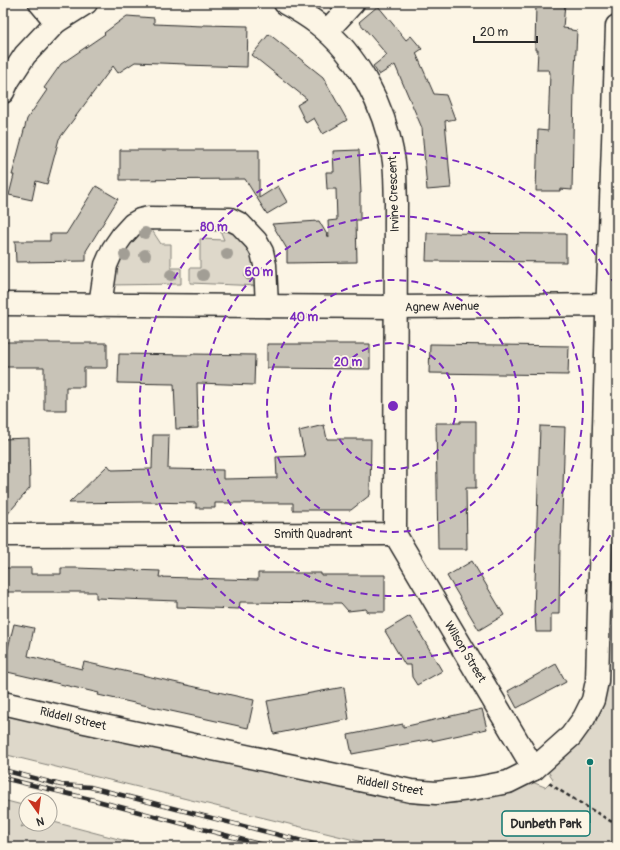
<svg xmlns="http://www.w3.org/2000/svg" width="620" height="850" viewBox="0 0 620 850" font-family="Pangolin,sans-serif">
<rect width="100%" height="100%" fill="#fcf5e5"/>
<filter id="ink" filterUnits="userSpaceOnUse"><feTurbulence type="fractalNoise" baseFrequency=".025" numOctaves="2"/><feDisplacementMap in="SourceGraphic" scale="8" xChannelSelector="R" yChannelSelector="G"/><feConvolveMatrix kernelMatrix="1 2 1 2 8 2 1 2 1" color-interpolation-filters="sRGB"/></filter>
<g filter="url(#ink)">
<g fill="#ded8ca" stroke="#84827a">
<path d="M148 224 161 244H171V268H181V284L108 285 118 253Z"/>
<path d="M218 225 229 226 252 245 260 286 190 283V268H200V239L224 240Z"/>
<path d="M617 416V847H383L3 754V710L417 804 456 803 520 786 532 782 545 787 553 779 547 770C568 751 592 733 603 706 606 698 606 687 607 678Z"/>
<path d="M3 800 26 806V819L21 827 31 824H50V821L149 847H3V840L7 832H3Z"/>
</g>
<g fill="#c8c3b7" stroke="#2b2b2b">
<path d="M536 3H565L563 28 571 29V30L577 31 574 89 572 190 560 189V191H536L538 130 548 131 550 73 549 70H537L538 50H535Z"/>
<path d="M378 6 406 40 411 36 422 49 416 53 434 94 446 95 455 119 445 121 451 188 427 190 422 128 395 65 379 75 373 66 387 55 359 22Z"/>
<path d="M127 16 154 18V24L203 26V25L248 26 247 67 185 65V64L135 62 118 73 113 66 59 139 47 184 36 181 32 200 9 195 14 175H12L27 119 47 90 44 88 61 64 105 34 104 33Z"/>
<path d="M269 34 323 77 347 120 323 134 314 118 306 123 297 105 307 99 252 55Z"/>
<path d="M120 150H259V198L278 186 287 202 267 214 245 179 120 180Z"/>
<path d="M359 150 361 193H360V220H356L357 262 287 263V249L272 224 319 221 329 238 328 221 337 220 336 189H327L326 172H334L333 151Z"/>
<path d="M96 186 118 199 86 251V261L16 262 15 241H50V234H66Z"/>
<path d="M427 233 566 234V262L426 261Z"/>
<path d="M3 342H49V343H107V368H84V387H66V410H44V367H3Z"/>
<path d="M267 344H370V369L267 368Z"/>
<path d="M430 344 569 346 568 375 429 373Z"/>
<path d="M119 354 192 355V354L255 355 254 385 197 383 198 428 176 429 174 384 118 383Z"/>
<path d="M460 421H476V488H466L467 549H438L436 423H460Z"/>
<path d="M324 425 327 439H371L370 495 351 510H293V503H215V508H196V503L143 502 69 503 108 465 112 470 152 469 153 435H169L168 469 223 470V479L277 478 276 457 305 456 299 431Z"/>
<path d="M540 426 565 427 561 544H560L559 614H551V632H536L535 613H534Z"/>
<path d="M29 438 30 488 5 517 3 439Z"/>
<path d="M472 561 504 615 479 630 447 576Z"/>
<path d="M3 568H31V574H61V568H76L160 571 159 577 258 580V573H321V575H385V612H368L366 609 348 611 341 603 240 602 239 609 177 607V601L96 598V592H3Z"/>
<path d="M410 616 442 671 417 685 412 677 411 665H405L385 631Z"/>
<path d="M14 624 34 628 28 656 82 669 84 662 254 700 248 728 98 695 99 693 3 671V651L7 652Z"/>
<path d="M556 664 566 682 517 708 508 691Z"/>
<path d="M344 687 349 719 274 734 267 701Z"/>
<path d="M482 709 487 729 432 741V739L352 754 348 735 403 724V727Z"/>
</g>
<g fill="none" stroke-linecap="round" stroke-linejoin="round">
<defs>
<g id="minor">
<path d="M40 3 56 22"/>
<path d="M327 31 353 3"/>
<path d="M3 92 8 81 25 55 56 22 86 3"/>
<path d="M3 304 396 307 617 305"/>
<path d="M100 305 106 265 113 249 122 236 133 224 140 220 149 218 230 219 240 224 256 241 262 252 265 265 267 306"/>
<path d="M395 534 534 769"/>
<path d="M3 535 395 534 396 202C395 188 396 170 393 156 384 106 359 56 318 24 308 16 296 9 285 3"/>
<path d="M3 703 85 722 388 786 411 791 436 793 477 788 508 782 534 769 571 736 584 718 593 700 597 681 607 318 617 26"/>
</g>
</defs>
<use href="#minor" stroke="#2b2b2b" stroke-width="25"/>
<path stroke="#2b2b2b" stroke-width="2.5" stroke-dasharray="4 3" stroke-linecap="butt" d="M549 783 559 790 617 825"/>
<use href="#minor" stroke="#fcf5e5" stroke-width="22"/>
<defs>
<g id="rail">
<path d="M3 770 61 785 90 787 326 847"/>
<path d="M3 778 94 800 270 847"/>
</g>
</defs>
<use href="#rail" stroke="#2b2b2b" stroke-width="4.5"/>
<use href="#rail" stroke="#fcf5e5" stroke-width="3" stroke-dasharray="9" stroke-linecap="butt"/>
</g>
<g fill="#a29e95">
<circle cx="145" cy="233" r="6"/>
<circle cx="227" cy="254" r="6"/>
<circle cx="125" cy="255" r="6"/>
<circle cx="145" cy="255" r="6"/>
<circle cx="171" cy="275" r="6"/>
<circle cx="203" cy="275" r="6"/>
<circle cx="250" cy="275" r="6"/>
</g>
</g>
<g fill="none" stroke="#7b2cbf" stroke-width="2" stroke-dasharray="7 5">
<circle cx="393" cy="406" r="63"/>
<circle cx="393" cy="406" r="126"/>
<circle cx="393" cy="406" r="190"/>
<path d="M616 525A253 253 0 1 1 616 287"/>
</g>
<g text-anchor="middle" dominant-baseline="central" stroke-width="3.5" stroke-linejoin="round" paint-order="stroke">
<g font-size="12" fill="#2b2b2b" stroke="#fcf5e5">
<text transform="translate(394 194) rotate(-92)">Irvine Crescent</text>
<text transform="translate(442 307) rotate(-1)">Agnew Avenue</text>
<text x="313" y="534">Smith Quadrant</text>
<text transform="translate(465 652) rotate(59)">Wilson Street</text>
<text transform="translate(73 719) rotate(13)">Riddell Street</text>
<text transform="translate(390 786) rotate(10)">Riddell Street</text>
</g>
</g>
<circle cx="393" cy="406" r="6" fill="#7b2cbf" stroke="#fcf5e5" stroke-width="2"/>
<g font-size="12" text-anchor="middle" font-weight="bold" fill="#7b2cbf" stroke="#fcf5e5" stroke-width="3.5" stroke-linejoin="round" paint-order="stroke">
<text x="214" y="231">80 m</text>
<text x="259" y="276">60 m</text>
<text x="304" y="321">40 m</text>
<text x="348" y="366">20 m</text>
</g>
<path fill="none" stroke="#0f766e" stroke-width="1.5" d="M590 762L590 823"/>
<circle fill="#0f766e" stroke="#fcf5e5" stroke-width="1.5" cx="590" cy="762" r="4"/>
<rect fill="#fcf5e5" stroke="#0f766e" stroke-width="1.5" x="502" y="811" width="88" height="25" rx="4"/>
<g font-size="13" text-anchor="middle" font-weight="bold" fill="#2b2b2b">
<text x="546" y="828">Dunbeth Park</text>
</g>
<rect width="620" height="850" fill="none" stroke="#fcf5e5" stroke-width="16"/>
<rect x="8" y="8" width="604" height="834" fill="none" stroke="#2b2b2b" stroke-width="1.5" filter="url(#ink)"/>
<g transform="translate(38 812) rotate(166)"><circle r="19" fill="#fcf5e5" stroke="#a8a49b"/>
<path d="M0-3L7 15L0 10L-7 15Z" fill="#c8321e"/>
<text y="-6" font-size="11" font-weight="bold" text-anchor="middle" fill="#2b2b2b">N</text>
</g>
<path d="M474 36v6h63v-6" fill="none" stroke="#2b2b2b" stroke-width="2"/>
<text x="480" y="36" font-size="12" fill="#2b2b2b" stroke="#fcf5e5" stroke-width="3" paint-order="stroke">20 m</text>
</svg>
